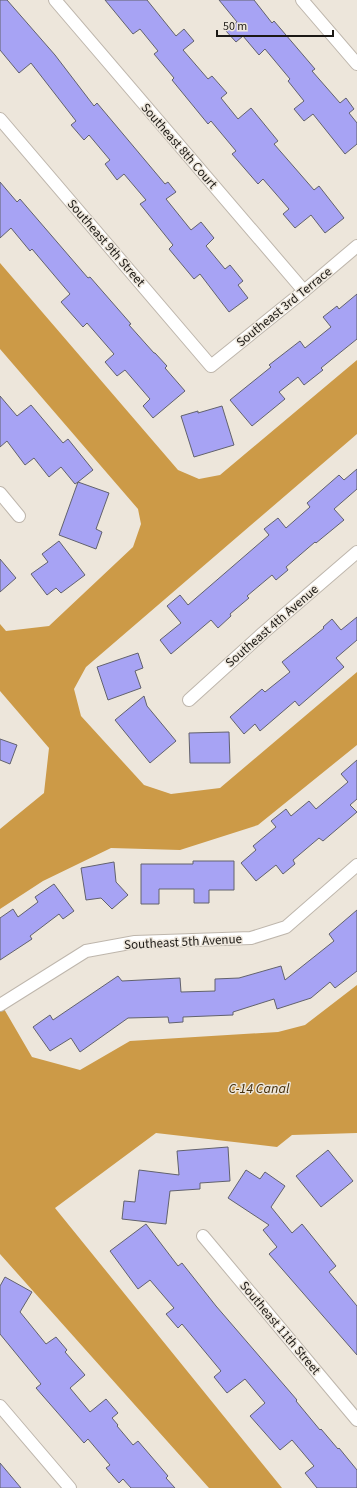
<svg xmlns="http://www.w3.org/2000/svg" width="357" height="1488" viewBox="0 0 357 1488" font-family="'Source Sans 3',sans-serif">
<rect width="100%" height="100%" fill="#ede6db"/>
<g fill="#cc9a47">
<path d="M0 263 178 470 199 479 220 475 357 360V434L86 667 74 689 81 716 144 785 171 794 220 788 357 672V745L258 825 180 850 111 848 43 881 0 909V829L44 793 49 748 0 691V624L6 631 49 626 133 547 141 524 138 509 0 349Z"/>
<path d="M357 985V1133L292 1135 277 1147 156 1133 55 1208 282 1488H209L0 1254V1002L32 1057 80 1070 130 1041 278 1032 305 1025Z"/>
</g>
<g fill="#a7a3f4" stroke="#62626d">
<path d="M0 0H7L55 55 94 106 97 103 165 184 168 182 176 192 166 199 191 230 201 222 214 238 206 246 225 269 230 265 243 281 238 285 248 298 229 312 200 274 194 279 169 249 173 245 140 204 146 200 124 174 117 180 105 164 110 160 89 135 84 140 71 125 76 121 31 63 19 73 0 50Z"/>
<path d="M105 0H147L176 36 184 29 194 41 183 50 208 79 212 76 227 93 221 98 238 119 251 108 278 141 274 144 314 190 319 186 344 218 325 233 311 215 295 228 283 214 289 209 263 179 258 184 232 154 236 151 211 121 208 124 172 80 174 78 154 54 158 51 140 29 133 34Z"/>
<path d="M219 0H254L272 23 274 21 315 69 312 71 340 103 346 98 354 109 349 113 357 123V144L345 154 313 114 304 121 294 109 304 101 288 81 290 79 265 49 259 55 243 36 236 42 226 31 237 22Z"/>
<path d="M0 182 17 202 20 199 88 278 90 277 131 324 129 325 154 353H155L167 366 165 368 185 391 153 418 143 406 150 399 125 370 117 376 105 362 114 354 87 323 83 327 61 302 70 294 32 249 30 251 11 228 0 238Z"/>
<path d="M357 294V339L321 368 323 370 304 385 298 377 279 392 285 399 252 426 230 400 271 367 269 365 300 341 305 348 331 327 323 317 337 306 339 309Z"/>
<path d="M0 396 17 416 31 405 63 443 68 439 93 470 78 482 109 493 96 529 102 532 96 549 59 535 78 482 75 484 61 467 49 477 34 458 25 465 7 441 0 447Z"/>
<path d="M222 406 234 445 194 457 181 416 198 411V413Z"/>
<path d="M357 469V489L334 509 344 520 316 543 315 542 286 567 288 570 276 580 272 575 247 596 249 598 230 614 231 616 218 628 211 620 171 654 160 640 181 623 167 606 180 595 188 605 269 535 264 529 278 518 286 528 310 507 307 503 339 475 344 480Z"/>
<path d="M59 541 85 575 61 593 56 588 47 595 31 574 48 562 42 554Z"/>
<path d="M0 559 16 578 0 592Z"/>
<path d="M357 617V640L336 658 344 667 299 706 295 701 260 731 255 724 244 734 230 717 262 689 265 692 290 672 282 662 324 628 323 627 332 619 341 630Z"/>
<path d="M138 653 143 668 135 671 141 688 108 700 97 667Z"/>
<path d="M144 696 147 706 176 741 150 763 115 720Z"/>
<path d="M229 732 230 763H190L189 733Z"/>
<path d="M0 739 17 745 10 764 0 760Z"/>
<path d="M357 760V799L350 805 357 812 323 841 319 838 293 860 295 864 283 874 276 865 256 881 241 863 256 850 253 846 276 827 271 821 286 809 291 816 309 801 316 809 348 782 341 774Z"/>
<path d="M193 861H234V890H209V903H194V889H159V904H141V864H193Z"/>
<path d="M114 862 116 882 128 895 112 909 101 898 86 900 81 868Z"/>
<path d="M54 884 74 911 63 919 59 914 30 936 32 939 0 960V918L13 909 18 917 38 902 35 897Z"/>
<path d="M357 910V971L335 988 330 982 311 998 277 1009 274 999 233 1012V1015L183 1017V1022L169 1023 168 1017 128 1018 80 1052 71 1038 50 1051 33 1027 50 1015 53 1020 118 976 122 981 180 978 181 992 215 991V979L239 978 281 966 285 980 334 941 329 934Z"/>
<path d="M228 1147 230 1181 200 1183V1189L170 1191 166 1224 122 1219 124 1201 135 1202 139 1170 179 1175 177 1151Z"/>
<path d="M328 1150 353 1181 321 1207 296 1176Z"/>
<path d="M246 1170 260 1179 265 1172 285 1186 271 1207 292 1233 302 1224 336 1266 329 1272 357 1306V1355L269 1254 277 1247 263 1230 269 1225 228 1198Z"/>
<path d="M146 1224 178 1266 182 1263 216 1306 297 1400 296 1401 320 1430 321 1429 338 1449 339 1448 357 1470V1488H317L305 1473 314 1466 292 1440 280 1450 250 1416 265 1403 245 1379 227 1393 214 1377 221 1371 182 1324 178 1328 166 1314 174 1308 150 1280 138 1289 110 1251Z"/>
<path d="M5 1277 32 1292 20 1312 46 1344 56 1337 67 1350 65 1352 85 1375 70 1388 90 1412 106 1399 118 1413 112 1418 118 1425 117 1426 133 1445 138 1441 168 1476 166 1478 175 1488H131L123 1479 119 1483 106 1468 110 1465 88 1439 84 1443 36 1388 41 1384 0 1334V1286Z"/>
<path d="M0 1463 21 1488H0Z"/>
</g>
<g fill="none" stroke-linecap="round" stroke-linejoin="round">
<defs>
<g id="minor">
<path d="M55 0 304 291"/>
<path d="M302 0 357 64"/>
<path d="M0 119 211 366 304 291 357 246"/>
<path d="M0 493 19 516"/>
<path d="M189 700 263 633 357 552"/>
<path d="M0 1005 86 951 135 942 251 938 286 927 357 865"/>
<path d="M203 1236 357 1420"/>
<path d="M0 1406 70 1488"/>
</g>
</defs>
<use href="#minor" stroke="#beb6ac" stroke-width="14"/>
<use href="#minor" stroke="#fff" stroke-width="12"/>
</g>
<g text-anchor="middle" dominant-baseline="central" stroke-width="3" stroke-linejoin="round" paint-order="stroke">
<g font-size="13" fill="#1c1915" stroke="#ede6db">
<text transform="translate(179 146) rotate(49)">Southeast 8th Court</text>
<text transform="translate(106 243) rotate(49)">Southeast 9th Street</text>
<text transform="translate(284 307) rotate(-39)">Southeast 3rd Terrace</text>
<text transform="translate(272 626) rotate(-41)">Southeast 4th Avenue</text>
<text transform="translate(183 942) rotate(-3)">Southeast 5th Avenue</text>
<text transform="translate(280 1328) rotate(50)">Southeast 11th Street</text>
</g>
<g font-size="14" font-style="italic" fill="#45300c" stroke="#ede6db">
<text x="259" y="1089">C-14 Canal</text>
</g>
</g>
<path d="M217 30v6h116v-6" fill="none" stroke="#1c1915" stroke-width="2"/>
<text x="223" y="30" font-size="12" fill="#1c1915" stroke="#ede6db" stroke-width="3" paint-order="stroke">50 m</text>
</svg>
